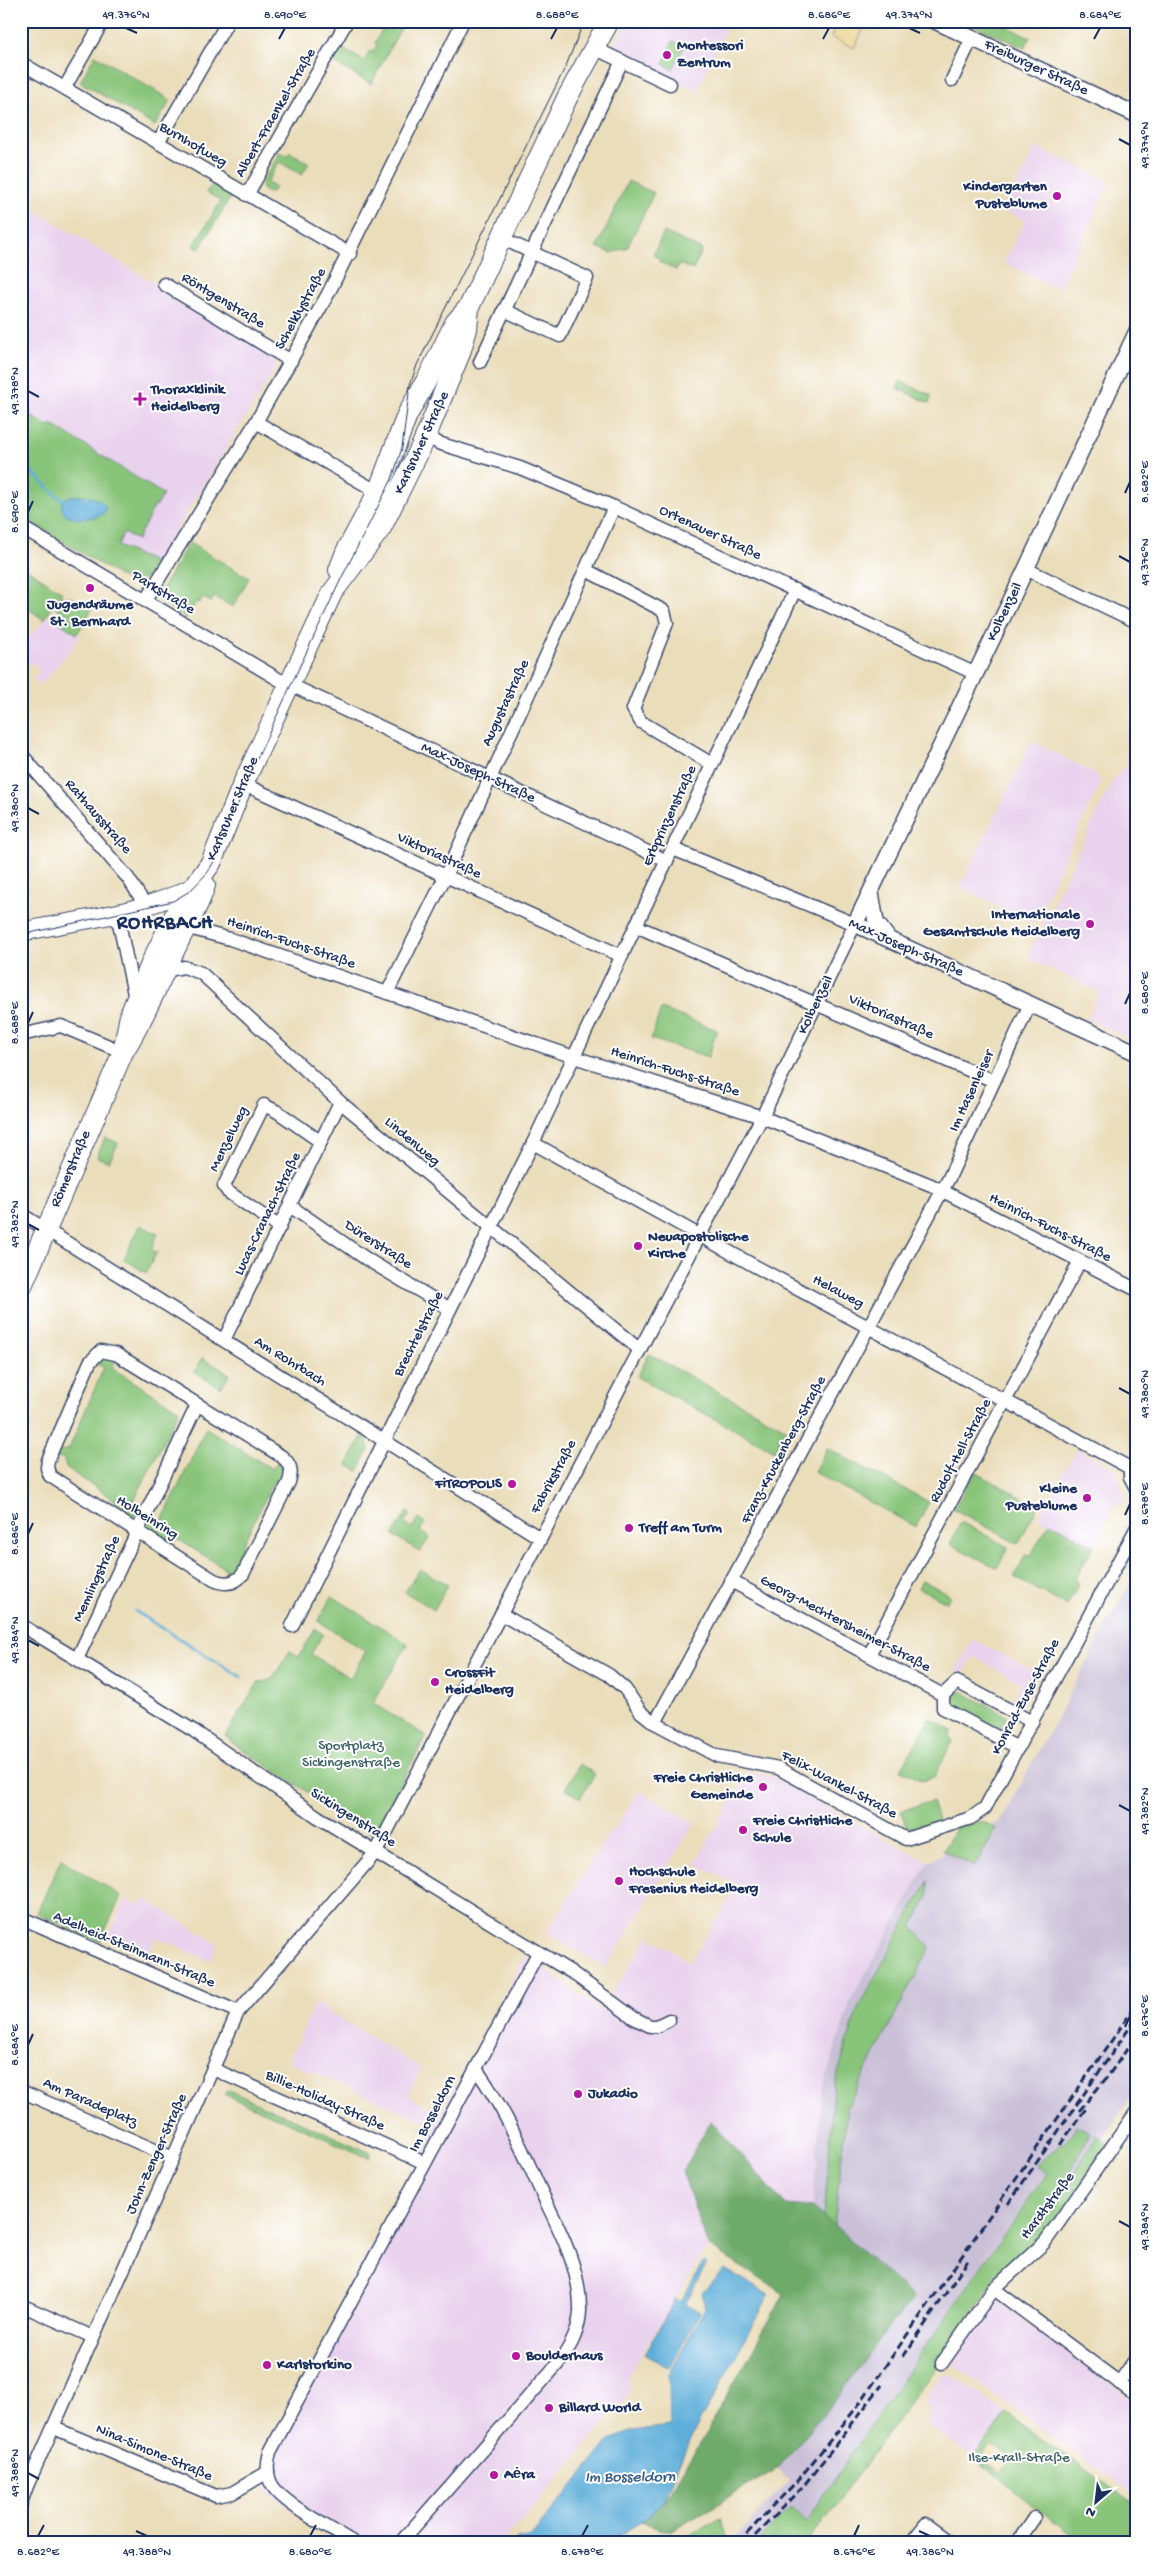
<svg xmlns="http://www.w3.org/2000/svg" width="1158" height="2564" viewBox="0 0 1158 2564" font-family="'Gochi Hand',sans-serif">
<rect width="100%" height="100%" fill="#fff"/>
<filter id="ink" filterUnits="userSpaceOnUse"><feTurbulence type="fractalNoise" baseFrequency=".02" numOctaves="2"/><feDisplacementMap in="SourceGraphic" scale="10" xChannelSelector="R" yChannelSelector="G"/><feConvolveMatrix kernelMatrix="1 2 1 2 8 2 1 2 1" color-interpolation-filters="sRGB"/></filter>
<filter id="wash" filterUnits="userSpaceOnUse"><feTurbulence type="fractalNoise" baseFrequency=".0096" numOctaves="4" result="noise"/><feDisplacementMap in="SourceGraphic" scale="20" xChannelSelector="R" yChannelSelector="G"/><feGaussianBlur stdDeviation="1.12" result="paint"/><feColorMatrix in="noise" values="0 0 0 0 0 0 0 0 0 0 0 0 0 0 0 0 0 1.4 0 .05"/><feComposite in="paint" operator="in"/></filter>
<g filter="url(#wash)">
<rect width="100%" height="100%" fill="#eaddba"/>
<g fill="#e9d2ed">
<path d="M626 21H730L697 91 612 51Z"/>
<path d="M1036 147 1110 182 1059 289 1004 263 1025 220 1004 211Z"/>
<path d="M21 202 273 355 277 366 147 577 138 584 134 585 21 516Z"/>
<path d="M48 616 80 635 74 646 40 686 33 678 38 674V668L21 656V647Z"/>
<path d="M1032 741 1093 772 1101 782 1034 923 960 887Z"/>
<path d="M1137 765V1043L1087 1019 1100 992 1027 958 1113 780 1122 769Z"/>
<path d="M1077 1449 1117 1470 1120 1486 1126 1496 1123 1503 1118 1501 1094 1546 1038 1518Z"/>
<path d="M973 1639 1033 1671 1016 1704 1011 1702 1021 1683 973 1657 962 1676 955 1671Z"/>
<path d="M748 1772 775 1777 780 1782 928 1862 851 1999 821 2093 813 2207 785 2205 711 2122 682 2171 708 2246 629 2375 630 2393 502 2543H340L269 2493 262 2471 378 2231 526 1955 601 2010 649 1936 690 1962 738 1885 695 1863Z"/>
<path d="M639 1790 695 1823 606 1968 547 1933 612 1828 615 1830Z"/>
<path d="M126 1899 139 1906 145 1899 218 1944 210 1961 156 1937 148 1958 107 1939Z"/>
<path d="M315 2003 421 2068 408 2096 437 2111 431 2124 289 2062Z"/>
<path d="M997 2300 1137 2404V2497L955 2366 951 2357 987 2305Z"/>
<path d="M950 2374 1006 2414 974 2458 928 2425 930 2408 923 2402 941 2375Z"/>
</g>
<path fill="#c9bfd7" d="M1137 1569V2087L1071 2189 1046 2173 873 2421 807 2521 790 2508 755 2543H729L789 2481 777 2469 840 2394 888 2328 913 2298 813 2207 821 2093 851 1999 928 1862 1001 1821Z"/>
<g fill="#88c479" stroke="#527a6c">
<path d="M390 21 402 26 371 84 333 62 341 48 364 61 370 51 373 52 377 44 375 43 386 23Z"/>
<path d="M963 21H995L1030 37 1025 48Z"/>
<path d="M673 41 684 47 673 69 663 64Z"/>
<path d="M95 55 171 100 155 126 80 82Z"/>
<path d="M280 152 287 156 290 152 309 163 302 175 279 162 267 183 275 187 271 194 263 190 261 185Z"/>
<path d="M628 181 654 193 627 248 611 253 597 247Z"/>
<path d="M213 184 232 195 199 249 193 246 221 201 206 192Z"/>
<path d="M664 232 702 250 693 270 679 264 676 270 659 262 660 259 653 255Z"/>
<path d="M900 381 932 396 929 403 897 388Z"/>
<path d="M21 410 49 427 51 424 163 494 157 506 155 505 137 540 123 533 118 546 156 563 147 577 134 585 21 516Z"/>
<path d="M189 543 249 578 233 607 214 597 211 602 203 598 200 603 197 601 186 618 156 599Z"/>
<path d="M21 565 62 592 60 595 67 599 68 596 92 609 77 634 60 623 66 613 53 606 44 620 23 605 26 599 21 596Z"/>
<path d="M661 1009 717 1030 708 1057 651 1039Z"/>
<path d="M105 1137 118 1143 109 1162 97 1157Z"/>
<path d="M140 1225 158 1234 151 1250 157 1252 146 1273 124 1259Z"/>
<path d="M649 1354 787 1429 774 1451 637 1377Z"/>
<path d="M103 1356 116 1359 112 1368 179 1410 131 1507 139 1512 137 1516 130 1517 115 1509 114 1499 67 1469 63 1457 54 1460 57 1452 69 1449 104 1367 95 1364Z"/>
<path d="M202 1358 230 1374 221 1388 194 1372Z"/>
<path d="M206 1428 272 1469 278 1461 286 1466 284 1479 274 1481 235 1560 240 1571 228 1577 223 1576 226 1569 179 1540 165 1542 149 1532 147 1527 151 1519 161 1523Z"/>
<path d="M362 1437 367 1440 369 1450 358 1471 347 1465Z"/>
<path d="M827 1448 929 1502 916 1527 814 1472Z"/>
<path d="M975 1472 1038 1506 1018 1544 954 1509Z"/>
<path d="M407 1512 410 1514 404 1523 412 1528 418 1518 425 1523 420 1531 430 1537 420 1552 393 1535Z"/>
<path d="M961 1522 1008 1547 997 1568 950 1544Z"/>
<path d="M1050 1522 1094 1546 1074 1580 1079 1583 1067 1606 1014 1577 1026 1554 1030 1556Z"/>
<path d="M420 1569 448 1585 434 1610 405 1592Z"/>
<path d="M922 1580 950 1595 947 1602 918 1588Z"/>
<path d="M332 1596 408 1644 373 1703 426 1736 373 1835 231 1742 232 1740 225 1736 258 1683 272 1679 290 1651 299 1657 315 1629 323 1634 311 1654 350 1678 366 1651 318 1621Z"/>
<path d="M955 1688 1007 1716 998 1733 946 1705Z"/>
<path d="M930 1718 953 1731 949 1738 953 1740 934 1777 922 1781 901 1770Z"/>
<path d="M580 1764 595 1774 580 1798 565 1789Z"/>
<path d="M932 1801 938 1821 907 1830 901 1811Z"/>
<path d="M982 1821 997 1829 974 1867 943 1850 956 1828Z"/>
<path d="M61 1859 121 1896 100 1942 37 1913Z"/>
<path d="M928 1881V1897L912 1926 930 1948 847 2107 834 2226 824 2218 834 2086 858 2008Z"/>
<path d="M228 2090 371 2153 369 2158 224 2094Z"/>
<path d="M1077 2125 1090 2133 1067 2177 1071 2178 1097 2135 1109 2144 1043 2241 1020 2251 1003 2267 940 2362 808 2543H756L790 2508 807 2521 873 2422 1047 2173 1036 2165 1067 2140Z"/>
<path d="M1006 2414 1137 2506V2543H1082L974 2458Z"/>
<path d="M721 2517 729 2543H675Z"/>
</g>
<path fill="#6eaa69" stroke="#446c64" d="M711 2121 785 2205 813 2207 914 2298 888 2328 840 2394 777 2469 670 2531 641 2522 661 2505 706 2433 784 2294 708 2246 682 2171Z"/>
<g fill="#eeda9e" stroke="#84847e">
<path d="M838 21 867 22 854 48 831 37Z"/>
<path d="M991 2444 1011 2459 1001 2473 980 2459Z"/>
</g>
<g fill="#5fafda" stroke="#3d6f9c">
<path d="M70 496C82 496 104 495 106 511 96 522 54 523 63 500Z"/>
<path d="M704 2261 707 2263 685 2304 700 2312 670 2368 645 2355 675 2299 681 2302Z"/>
<path d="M724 2269 769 2295 689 2441 661 2505 641 2522 606 2543H516L518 2540 531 2537 610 2440 633 2431 670 2426 669 2375 705 2308 702 2293Z"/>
</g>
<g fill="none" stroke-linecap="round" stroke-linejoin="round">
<g stroke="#5fafda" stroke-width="3">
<path d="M21 466C38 472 47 491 63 500"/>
<path d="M135 1611 241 1677"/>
</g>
</g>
</g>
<g filter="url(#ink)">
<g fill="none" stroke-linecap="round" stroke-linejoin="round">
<defs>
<g id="minor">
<path d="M594 48 670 84"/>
<path d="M21 63 350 254"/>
<path d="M952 80 972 38"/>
<path d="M65 87 103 21"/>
<path d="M158 143 228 21"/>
<path d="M247 195 347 21"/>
<path d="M501 238 587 278 560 336 504 310"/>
<path d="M164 284 291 361"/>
<path d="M480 362 622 61"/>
<path d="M256 422 378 492"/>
<path d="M427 435 438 443 520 468 614 507 976 674"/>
<path d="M21 527 278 679 667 861"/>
<path d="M1026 569 1137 622"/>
<path d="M586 570 664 611 667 623 633 709 641 722 712 764"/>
<path d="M145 601 256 422 328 294 463 21"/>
<path d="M21 754 128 878 146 906"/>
<path d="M243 784 622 956"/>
<path d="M109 914 119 923 135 999"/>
<path d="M636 926 994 1081"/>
<path d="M185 927 230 939 574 1057 762 1117 931 1185 1137 1290"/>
<path d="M165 971 184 967 201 973 340 1102 640 1350"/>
<path d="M387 993 445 877 614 507"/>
<path d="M21 1035 61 1026 123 1052"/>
<path d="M533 1143 753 1265 1130 1468"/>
<path d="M290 1206 368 1260 450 1309"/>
<path d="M21 1214 540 1538"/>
<path d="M280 1227 228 1192 224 1186 264 1105 278 1112 321 1142"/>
<path d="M224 1340 340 1102"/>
<path d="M101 1351 116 1354 281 1456C290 1463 293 1470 289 1482L243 1574C235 1584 225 1585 214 1580L50 1476 47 1468 48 1460 90 1362Z"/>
<path d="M1137 1462 1130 1468V1477L1137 1490"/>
<path d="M731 1581 943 1695"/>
<path d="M501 1614 609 1675 625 1689 641 1712 655 1723 717 1756 778 1768 906 1839 971 1818 985 1808 1137 1527"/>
<path d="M21 1625 194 1731 318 1817 571 1972 634 2018 650 2026H657L669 2020"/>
<path d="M292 1626 533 1143 795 590"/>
<path d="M869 1655 1080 1261"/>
<path d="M77 1659 197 1405"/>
<path d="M655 1723 949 1178 1030 1004"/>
<path d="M1018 1748 943 1708V1695L957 1682 1032 1722"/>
<path d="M21 1926 24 1919 238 2012"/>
<path d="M213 2069 425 2163"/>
<path d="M21 2091 173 2158"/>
<path d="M994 2289 1137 2396"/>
<path d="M21 2305 93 2337"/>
<path d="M942 2363 994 2289 1045 2242 1137 2111"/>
<path d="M1119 2383 1137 2357"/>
<path d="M54 2428 216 2496 232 2493 268 2472"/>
<path d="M21 2503 27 2486 238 2012 376 1852 762 1117 855 924 673 849"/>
<path d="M354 2543C334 2530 284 2505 272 2485 266 2475 267 2463 270 2452L538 1953"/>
<path d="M400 2543 561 2360C572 2344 579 2330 580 2311 581 2268 558 2227 540 2189 521 2147 503 2106 476 2069"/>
<path d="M911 2543 926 2524 952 2543"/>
<path d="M1017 2543 1034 2518"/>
</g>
<g id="tertiary">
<path d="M935 21 1137 115"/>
<path d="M1137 331 1026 569 855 924 1137 1053"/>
<path d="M871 893 876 922 887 937"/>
</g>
<path id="secondary" d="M21 932C78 920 141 914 193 887"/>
<g id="primary">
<path d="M339 570 346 552 378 492 407 415 429 376 455 323 469 307"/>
<path d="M123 1052 130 1015 153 959 178 909 211 863 243 784 332 593 381 528 423 443 460 353 467 329 469 307 567 98 609 21"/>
<path d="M21 1288 123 1052C145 1017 159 981 177 945 186 925 199 907 205 885"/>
</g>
</defs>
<use href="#minor" stroke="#3a496c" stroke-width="15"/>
<use href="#tertiary" stroke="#3a496c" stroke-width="18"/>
<use href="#secondary" stroke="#3a496c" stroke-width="20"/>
<use href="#primary" stroke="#3a496c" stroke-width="22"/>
<use href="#minor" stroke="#fff" stroke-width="12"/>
<use href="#tertiary" stroke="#fff" stroke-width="15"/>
<use href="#secondary" stroke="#fff" stroke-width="18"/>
<use href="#primary" stroke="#fff" stroke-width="20"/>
<path stroke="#1b2f5e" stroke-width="1" d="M21 935 173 901 190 891 208 872 222 847 245 785 291 685 341 579 392 479 402 448 410 385 417 365 566 66 584 21"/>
<g stroke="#1b2f5e" stroke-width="3" stroke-dasharray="8 4" stroke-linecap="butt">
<path d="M1079 2111 1108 2076 1137 2035"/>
<path d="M1060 2145 1087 2107"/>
<path d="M1008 2204 1137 2017"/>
<path d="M903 2357 969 2259"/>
<path d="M755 2536 805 2484 882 2385"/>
<path d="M738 2543 799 2479 857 2407 1137 2004"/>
</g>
</g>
</g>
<path fill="none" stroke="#1b2f5e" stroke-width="2" d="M126 28 137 33M909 28 920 33M279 39 285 28M551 39 557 28M823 39 829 28M1094 39 1100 28M1119 139 1130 145M28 391 39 397M1125 493 1130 482M28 512 33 501M1119 556 1130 562M28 808 39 814M1125 1004 1130 993M28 1023 33 1012M28 1224 39 1230M1119 1388 1130 1394M1125 1515 1130 1504M28 1534 33 1523M28 1640 39 1646M1119 1805 1130 1811M1125 2027 1130 2016M28 2045 33 2034M1119 2221 1130 2227M28 2473 39 2479M136 2531 147 2536M919 2531 930 2536M38 2536 44 2525M310 2536 316 2525M582 2536 588 2525M854 2536 859 2525"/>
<g fill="#b5179e" stroke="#fff" stroke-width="2">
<circle cx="667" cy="55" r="5"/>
<circle cx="1057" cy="196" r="5"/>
<path d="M137.5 391.5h5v5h5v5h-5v5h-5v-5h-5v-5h5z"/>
<circle cx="90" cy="588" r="5"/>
<circle cx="1090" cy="924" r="5"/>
<circle cx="638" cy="1246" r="5"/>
<circle cx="512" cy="1484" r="5"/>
<circle cx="1087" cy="1498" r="5"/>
<circle cx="629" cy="1528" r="5"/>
<circle cx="435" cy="1682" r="5"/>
<circle cx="763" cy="1787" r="5"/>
<circle cx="743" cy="1830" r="5"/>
<circle cx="619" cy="1881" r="5"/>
<circle cx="578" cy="2094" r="5"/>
<circle cx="516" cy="2356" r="5"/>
<circle cx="267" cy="2365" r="5"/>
<circle cx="549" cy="2408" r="5"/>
<circle cx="494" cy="2475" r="5"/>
</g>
<g text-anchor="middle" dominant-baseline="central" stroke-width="4" stroke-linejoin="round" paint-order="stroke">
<g font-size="15" font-weight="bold" fill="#1b2f5e" stroke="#fff" text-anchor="start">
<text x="677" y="46">Montessori<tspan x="677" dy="17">Zentrum</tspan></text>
<text x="1047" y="187" text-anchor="end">Kindergarten<tspan x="1047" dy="17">Pusteblume</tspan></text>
<text x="151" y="390">Thoraxklinik<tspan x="151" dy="17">Heidelberg</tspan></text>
<text x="90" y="605" text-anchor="middle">Jugendräume<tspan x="90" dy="17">St. Bernhard</tspan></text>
<text x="1080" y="915" text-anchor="end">Internationale<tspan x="1080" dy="17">Gesamtschule Heidelberg</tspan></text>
<text x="648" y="1237">Neuapostolische<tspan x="648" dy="17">Kirche</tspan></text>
<text x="502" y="1484" text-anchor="end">FiTROPOLIS</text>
<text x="1077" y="1489" text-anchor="end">Kleine<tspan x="1077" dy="17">Pusteblume</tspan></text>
<text x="639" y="1528">Treff am Turm</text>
<text x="445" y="1673">CrossFit<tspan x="445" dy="17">Heidelberg</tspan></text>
<text x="753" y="1778" text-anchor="end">Freie Christliche<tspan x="753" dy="17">Gemeinde</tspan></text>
<text x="753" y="1821">Freie Christliche<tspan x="753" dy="17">Schule</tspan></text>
<text x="629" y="1872">Hochschule<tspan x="629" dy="17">Fresenius Heidelberg</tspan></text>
<text x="588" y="2094">Jukadio</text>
<text x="526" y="2356">Boulderhaus</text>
<text x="277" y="2365">Karlstorkino</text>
<text x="559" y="2408">Billard World</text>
<text x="504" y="2475">Aėra</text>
</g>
<g font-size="15" fill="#1b2f5e" stroke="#fff">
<text transform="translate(1036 68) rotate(25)">Freiburger Straße</text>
<text transform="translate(276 113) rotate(-60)">Albert-Fraenkel-Straße</text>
<text transform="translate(193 145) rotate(30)">Burnhofweg</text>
<text transform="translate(223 301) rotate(31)">Röntgenstraße</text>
<text transform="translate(301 309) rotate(-61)">Schelklystraße</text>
<text transform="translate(422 443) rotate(-65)">Karlsruher Straße</text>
<text transform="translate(710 533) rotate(25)">Ortenauer Straße</text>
<text transform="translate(163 593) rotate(31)">Parkstraße</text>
<text transform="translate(1005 612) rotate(-64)">Kolbenzeil</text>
<text transform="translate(506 703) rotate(-65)">Augustastraße</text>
<text transform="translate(478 773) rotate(25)">Max-Joseph-Straße</text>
<text transform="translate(233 809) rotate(-67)">Karlsruher Straße</text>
<text transform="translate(670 816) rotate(-65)">Erbprinzenstraße</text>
<text transform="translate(98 817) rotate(49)">Rathausstraße</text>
<text transform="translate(439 856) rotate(25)">Viktoriastraße</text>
<text transform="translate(291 943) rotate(19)">Heinrich-Fuchs-Straße</text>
<text transform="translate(906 948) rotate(24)">Max-Joseph-Straße</text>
<text transform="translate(816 1005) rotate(-64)">Kolbenzeil</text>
<text transform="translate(891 1017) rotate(24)">Viktoriastraße</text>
<text transform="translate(675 1072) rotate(18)">Heinrich-Fuchs-Straße</text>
<text transform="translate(972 1091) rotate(-65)">Im Hasenleiser</text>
<text transform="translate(229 1139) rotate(-64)">Menzelweg</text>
<text transform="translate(412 1142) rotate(40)">Lindenweg</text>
<text transform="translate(71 1169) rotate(-67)">Römerstraße</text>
<text transform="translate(268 1214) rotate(-64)">Lucas-Cranach-Straße</text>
<text transform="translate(1050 1228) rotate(27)">Heinrich-Fuchs-Straße</text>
<text transform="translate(378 1245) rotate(33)">Dürerstraße</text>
<text transform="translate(838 1292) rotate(28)">Helaweg</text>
<text transform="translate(419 1334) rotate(-63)">Brechtelstraße</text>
<text transform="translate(290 1362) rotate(32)">Am Rohrbach</text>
<text transform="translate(784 1450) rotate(-62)">Franz-Kruckenberg-Straße</text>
<text transform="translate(961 1451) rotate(-62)">Rudolf-Hell-Straße</text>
<text transform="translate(554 1477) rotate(-62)">Fabrikstraße</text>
<text transform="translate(147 1518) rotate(32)">Holbeinring</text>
<text transform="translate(97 1579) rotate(-65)">Memlingstraße</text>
<text transform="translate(845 1624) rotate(28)">Georg-Mechtersheimer-Straße</text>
<text transform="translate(1026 1697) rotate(-62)">Konrad-Zuse-Straße</text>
<text transform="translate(839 1785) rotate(28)">Felix-Wankel-Straße</text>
<text transform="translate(353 1818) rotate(32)">Sickingenstraße</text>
<text transform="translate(134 1950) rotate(23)">Adelheid-Steinmann-Straße</text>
<text transform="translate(325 2101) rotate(24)">Billie-Holiday-Straße</text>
<text transform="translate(90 2103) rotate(24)">Am Paradeplatz</text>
<text transform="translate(433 2114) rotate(-62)">Im Bosseldorn</text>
<text transform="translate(157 2154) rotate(-66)">John-Zenger-Straße</text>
<text transform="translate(1048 2206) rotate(-53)">Hardtstraße</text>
<text transform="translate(154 2453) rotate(23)">Nina-Simone-Straße</text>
</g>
<g font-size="15" fill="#416367" stroke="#fff">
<text x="351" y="1746">Sportplatz<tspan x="351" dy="17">Sickingenstraße</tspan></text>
<text x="1019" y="2458">Ilse-Krall-Straße</text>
</g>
<g font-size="16" font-style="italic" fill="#335c89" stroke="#fff">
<text x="630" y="2478">Im Bosseldorn</text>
</g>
<g font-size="20" font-weight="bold" letter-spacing="1" fill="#1b2f5e" stroke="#fff">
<text x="165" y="924">ROHRBACH</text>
</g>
</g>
<rect width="1158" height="2564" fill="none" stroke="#fff" stroke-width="55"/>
<g transform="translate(1096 2502) rotate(208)" stroke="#ffffff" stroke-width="4" paint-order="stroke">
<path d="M0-4L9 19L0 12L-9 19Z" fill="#1b2f5e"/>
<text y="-8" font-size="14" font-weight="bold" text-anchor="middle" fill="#1b2f5e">N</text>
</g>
<rect x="28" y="28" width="1102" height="2508" fill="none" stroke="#1b2f5e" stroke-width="2"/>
<g font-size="12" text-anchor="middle" fill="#1b2f5e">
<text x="126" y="18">49.376°N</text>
<text x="285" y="18">8.690°E</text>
<text x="557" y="18">8.688°E</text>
<text x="829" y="18">8.686°E</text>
<text x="909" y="18">49.374°N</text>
<text x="1100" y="18">8.684°E</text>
<text transform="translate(1144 145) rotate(-90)" y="4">49.374°N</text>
<text transform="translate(14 391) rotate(-90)" y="4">49.378°N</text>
<text transform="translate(1144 482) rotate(-90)" y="4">8.682°E</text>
<text transform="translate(14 512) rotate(-90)" y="4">8.690°E</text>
<text transform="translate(1144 562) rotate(-90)" y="4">49.376°N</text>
<text transform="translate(14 808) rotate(-90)" y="4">49.380°N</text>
<text transform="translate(1144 993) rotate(-90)" y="4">8.680°E</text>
<text transform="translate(14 1023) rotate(-90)" y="4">8.688°E</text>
<text transform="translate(14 1224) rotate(-90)" y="4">49.382°N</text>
<text transform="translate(1144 1394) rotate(-90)" y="4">49.380°N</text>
<text transform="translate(1144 1504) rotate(-90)" y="4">8.678°E</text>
<text transform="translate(14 1534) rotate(-90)" y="4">8.686°E</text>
<text transform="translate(14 1640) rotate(-90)" y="4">49.384°N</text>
<text transform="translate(1144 1811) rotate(-90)" y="4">49.382°N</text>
<text transform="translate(1144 2016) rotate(-90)" y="4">8.676°E</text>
<text transform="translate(14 2045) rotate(-90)" y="4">8.684°E</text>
<text transform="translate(1144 2227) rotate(-90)" y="4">49.384°N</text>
<text transform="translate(14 2473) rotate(-90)" y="4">49.388°N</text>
<text x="38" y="2555">8.682°E</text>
<text x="147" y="2555">49.388°N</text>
<text x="310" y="2555">8.680°E</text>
<text x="582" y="2555">8.678°E</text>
<text x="854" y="2555">8.676°E</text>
<text x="930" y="2555">49.386°N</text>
</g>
</svg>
